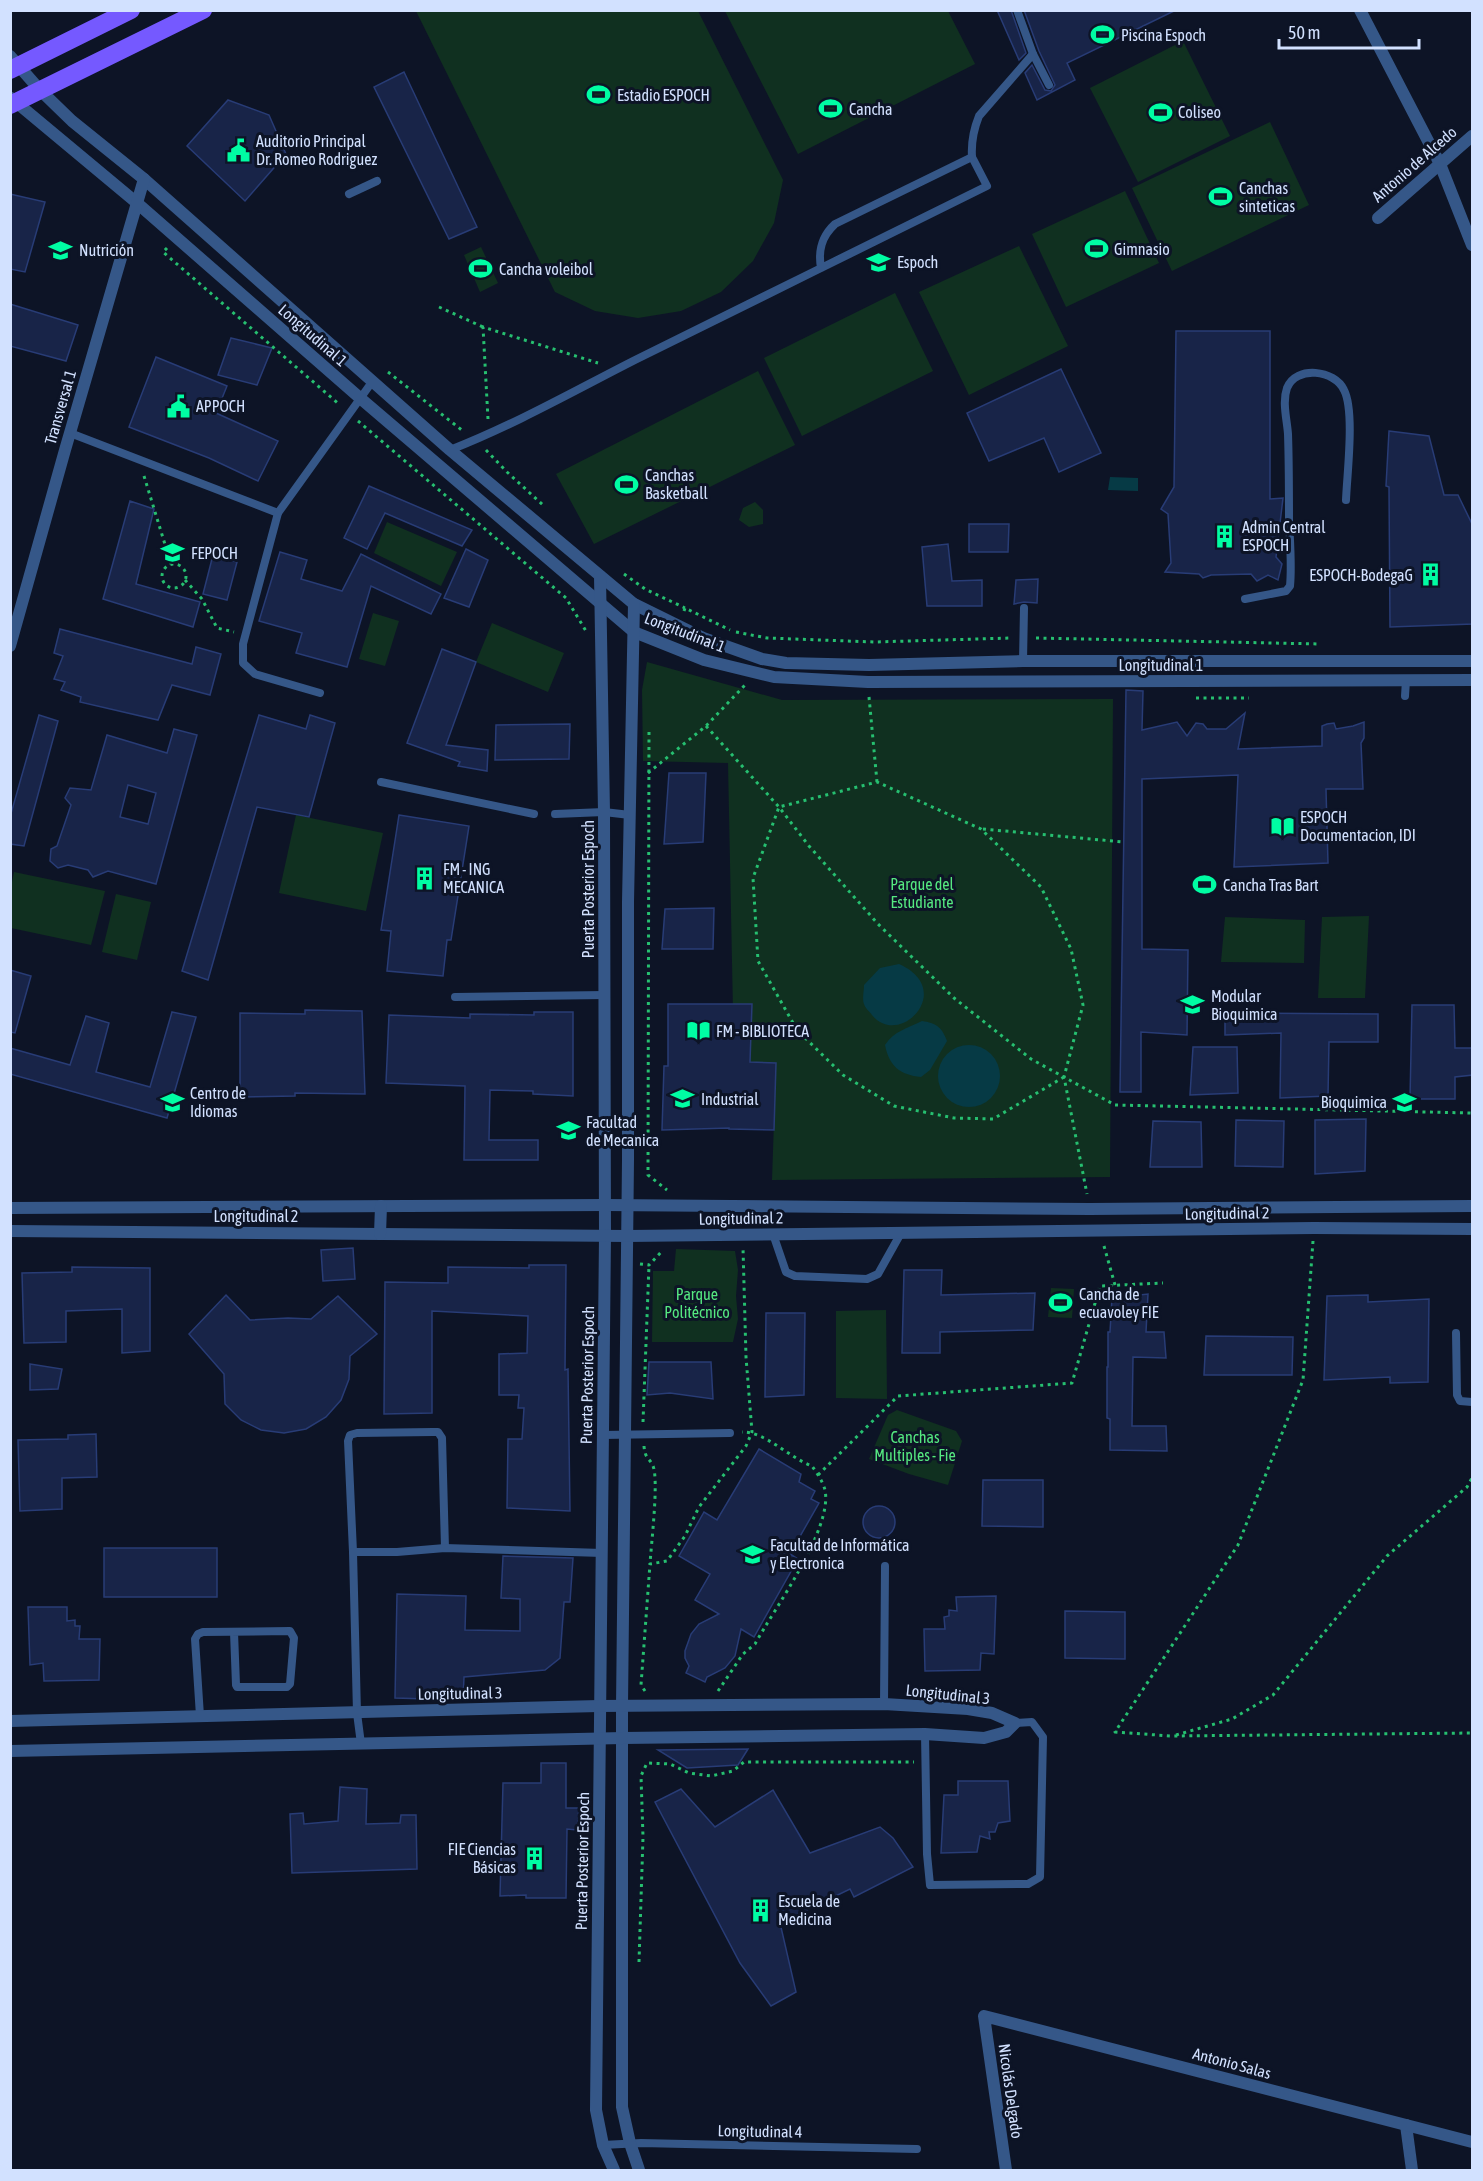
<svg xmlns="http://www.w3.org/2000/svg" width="1483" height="2181" viewBox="0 0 1483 2181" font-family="'Asap Condensed',sans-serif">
<rect width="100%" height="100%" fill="#0d1426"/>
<g fill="#103020">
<path d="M416 11H698L783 180 774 223 753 261 721 292 681 311 638 318 595 311 555 292Z"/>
<path d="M725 11H948L975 64 798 154Z"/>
<path d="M1183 41 1230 136 1138 182 1090 88Z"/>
<path d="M1270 122 1309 205 1172 271 1132 188Z"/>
<path d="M1125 191 1159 263 1066 307 1032 234Z"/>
<path d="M1019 246 1068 346 969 395 919 292Z"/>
<path d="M481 247 498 283 480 292 464 255Z"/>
<path d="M895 293 933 371 802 436 764 358Z"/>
<path d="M758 371 795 445 594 544 556 474Z"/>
<path d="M755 502 763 510V524L749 527 739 520 743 508Z"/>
<path d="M387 522 457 552 441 586 374 553Z"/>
<path d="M373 613 399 621 385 666 359 659Z"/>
<path d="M492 623 564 653 548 692 476 662Z"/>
<path d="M647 662 782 700 1113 699 1110 1177 772 1180 776 1063 734 1061 728 763 643 761 642 690Z"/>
<path d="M296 815 383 833 366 911 279 893Z"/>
<path d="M14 872 105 891 91 945 11 928V887Z"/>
<path d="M116 894 151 902 137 960 102 952Z"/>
<path d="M1369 916 1365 998H1318L1322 917Z"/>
<path d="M1225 917 1305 920 1304 963 1221 962Z"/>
<path d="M676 1249 735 1251 738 1270 736 1296 738 1319 733 1342H652L653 1271H674Z"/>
<path d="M1051 1288 1074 1289 1072 1318 1048 1317Z"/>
<path d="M886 1310 887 1399 836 1398V1311Z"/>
<path d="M897 1410 956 1431 962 1441 948 1485 909 1474 869 1459 888 1415Z"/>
</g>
<g fill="#063a45">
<path d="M1110 477 1138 478V491L1108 490Z"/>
<path d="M899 964C957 990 899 1049 872 1015 870 1012 865 1008 864 1004 862 999 864 991 864 985L880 968Z"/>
<path d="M922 1021C936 1023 942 1027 947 1041L930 1070 921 1077C900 1075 889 1066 885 1045 894 1031 908 1028 922 1021Z"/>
<circle cx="969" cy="1076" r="31"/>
</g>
<g fill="#182448" stroke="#283c76" stroke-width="1.5" fill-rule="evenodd">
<path d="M997 10H1011L1026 53 1019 60Z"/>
<path d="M1024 10H1176L1067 63 1075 80 1037 100 1025 73 1032 65 1045 90 1051 91 1055 85 1039 51Z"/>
<path d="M404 72 477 227 449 239 374 87Z"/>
<path d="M228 100 269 115 286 154 245 201 187 146Z"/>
<path d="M10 194 45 202 25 272 10 269Z"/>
<path d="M10 304 78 325 66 361 10 346Z"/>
<path d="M1176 331H1270V499L1283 498 1276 557 1282 564 1278 580 1268 575 1257 581 1251 574 1211 575 1203 578 1199 574 1165 572 1171 563 1168 514 1161 509 1174 487Z"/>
<path d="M231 338 272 348 257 385 218 375Z"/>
<path d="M156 357 227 386 216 413 278 441 258 481 209 458 129 427Z"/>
<path d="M1061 369 1101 453 1059 472 1044 438 989 461 967 413Z"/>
<path d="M1389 431 1429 436 1444 495H1458L1473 526V624L1390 627 1389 487 1386 486Z"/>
<path d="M369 486 472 530 462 546 385 513 367 549 344 538Z"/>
<path d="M130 501 154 509 136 584 200 602 193 627 103 599Z"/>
<path d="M969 524H1009L1008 552H969Z"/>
<path d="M948 544 952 581 982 580V606H927L922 547Z"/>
<path d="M466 549 488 560 469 607 444 598Z"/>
<path d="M280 552 307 560 301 579 342 591 361 554 441 594 431 614 371 586 347 667 296 653 302 633 259 621Z"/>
<path d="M213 555 237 562 227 600 203 594Z"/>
<path d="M1038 579 1037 603 1024 602 1014 604 1016 580Z"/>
<path d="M60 629 192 664 196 647 221 654 210 695 172 685 158 720 80 702 81 697 61 690 65 682 54 679 63 656 54 653Z"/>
<path d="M442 649 476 662 446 745 488 750 487 771 458 766 460 762 407 743Z"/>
<path d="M1126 690 1143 691 1142 730 1177 722 1187 736 1196 723 1203 724 1207 729H1226L1245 713 1238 749 1322 746V726L1327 724 1334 723 1336 729 1353 726 1364 722V738L1361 743 1363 789H1326L1328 863 1234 867 1238 775 1142 779V949L1188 950 1187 1035 1141 1032V1092H1120Z"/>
<path d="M39 715 58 721 24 846 10 844V817Z"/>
<path d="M259 715 306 729 310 715 335 723 309 817 257 807 208 980 182 971Z"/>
<path d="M570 724 569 759 495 760 496 725Z"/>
<path d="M174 729 197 735 156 884 108 871 93 877 88 870 68 865 58 868 50 861 51 849 57 846 71 805 65 798 70 788 91 790 107 735 167 753ZM128 785 156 793 148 824 120 817Z"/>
<path d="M669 773H706L703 842 664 844Z"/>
<path d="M399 815 469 826 451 940H447L443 976 387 971 391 931 381 930Z"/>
<path d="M714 908 713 949H662L665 909Z"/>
<path d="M10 970 31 976 15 1033 10 1032Z"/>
<path d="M668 1004H752L750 1062 776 1063 774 1130 729 1129V1128L662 1130 664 1066H668Z"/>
<path d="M1412 1005H1454L1455 1048H1473V1075L1455 1077V1099H1410Z"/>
<path d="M305 1010 362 1011 365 1094 295 1093V1096L240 1097V1013L305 1014Z"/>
<path d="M172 1012 196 1017 167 1118 10 1074V1048L70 1065 86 1016 109 1023 96 1072 150 1087Z"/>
<path d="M534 1012H573V1096L533 1094V1091L490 1090 489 1140H538V1160H464L465 1086 386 1083 389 1015 470 1018V1014L534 1015Z"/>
<path d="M1225 1013 1378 1014V1042H1329L1328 1096 1280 1098 1281 1033 1225 1035Z"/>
<path d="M1193 1047H1237L1238 1093 1190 1095Z"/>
<path d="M1366 1119 1365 1171 1315 1174V1120Z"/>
<path d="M1236 1120 1284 1121 1283 1167 1235 1166Z"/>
<path d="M1153 1121 1201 1122 1202 1167H1150Z"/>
<path d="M353 1248 355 1279 323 1281 321 1250Z"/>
<path d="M529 1265H566L565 1370 568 1369 570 1511 507 1508 508 1439H522L524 1408H518L519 1395H499V1354L527 1353 528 1316 432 1311V1413L384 1414 385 1282 448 1283V1267L529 1268Z"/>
<path d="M72 1267 150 1268V1351L122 1353V1309L66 1311V1342L24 1343 22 1273 72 1272Z"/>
<path d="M904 1270H942L941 1295 1035 1293 1033 1330 940 1332V1353H902Z"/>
<path d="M1148 1294 1146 1332H1164L1166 1358 1133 1357 1132 1426H1166L1167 1451 1110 1450V1419L1107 1418V1367H1108V1332H1110L1112 1298Z"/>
<path d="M226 1295 250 1320 288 1318 311 1319 338 1296 377 1334 350 1356 349 1379 341 1400 326 1417 306 1429 284 1433 261 1430 241 1420 225 1404 224 1374 189 1334Z"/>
<path d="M1368 1295V1302L1429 1299 1428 1382 1390 1383V1377L1324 1380 1327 1296Z"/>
<path d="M766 1313H805L804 1395 765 1397Z"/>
<path d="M1206 1336 1293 1337 1292 1375H1204Z"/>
<path d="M649 1362H711L713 1399 670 1393 647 1395Z"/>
<path d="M30 1364 62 1369 58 1389 30 1390Z"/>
<path d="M96 1434 97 1477 62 1478V1509L20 1511 18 1440 68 1439V1435Z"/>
<path d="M759 1449 801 1474 799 1482 815 1491 811 1499 819 1503 790 1554 798 1559 754 1637 741 1629 735 1656 725 1668 707 1677 705 1682 686 1673 689 1666 685 1658V1651L691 1634 699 1624 719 1614 695 1600 710 1574 679 1556 704 1512 717 1520Z"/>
<path d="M983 1480H1043V1527L982 1526Z"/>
<circle cx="879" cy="1522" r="16"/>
<rect x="104" y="1548" width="113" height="49"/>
<path d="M503 1556 573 1558 570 1602H564L560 1658 545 1670 464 1677 463 1700 395 1698 397 1594 466 1596 465 1630 520 1631V1599L501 1598Z"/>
<path d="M996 1596 994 1654 981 1653 980 1670 925 1671 924 1629H945L944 1617 949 1616V1610L957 1611 956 1597Z"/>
<path d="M28 1607H67V1621L75 1620V1626H80L79 1639H100L99 1680 44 1681 43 1663 30 1665Z"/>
<path d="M1065 1611 1125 1612V1659L1065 1658Z"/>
<path d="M748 1749 738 1765 687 1768 658 1750Z"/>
<path d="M541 1763H566V1808H579L577 1830 567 1829 566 1898H526V1895L500 1896 503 1783H541Z"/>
<path d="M958 1781H1008L1010 1821 998 1823 995 1832H989L990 1839 980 1836 977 1852 941 1853 944 1795H958Z"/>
<path d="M340 1787 367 1789 366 1824 400 1823 401 1815H416L417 1869 292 1873 290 1814 303 1813 304 1824 338 1821Z"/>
<path d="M681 1789 715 1827 773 1790 810 1853 880 1827 893 1838 913 1867 854 1897 850 1889 780 1923 796 1992 771 2006 740 1963 655 1802Z"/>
</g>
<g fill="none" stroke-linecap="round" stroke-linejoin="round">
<g stroke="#26bf70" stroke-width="3" stroke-dasharray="3 4.5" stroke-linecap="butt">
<path d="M167 248 163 252 340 405"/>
<path d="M439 307 483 327"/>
<path d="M388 372 463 431"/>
<path d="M488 419 483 327 598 363"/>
<path d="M358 421 566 598 586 631"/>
<path d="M486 450 507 472 544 506"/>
<path d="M144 476 171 564"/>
<circle cx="174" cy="576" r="12"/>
<path d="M624 574 645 589 685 608"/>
<path d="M185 580 202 599 217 628 234 632"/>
<path d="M684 611 685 608 730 630"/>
<path d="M736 632 767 638 874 642 1011 638"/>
<path d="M1036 638 1320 644"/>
<path d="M869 697 877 782"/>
<path d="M1196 698H1249"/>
<path d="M706 726 779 807 809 846 878 924 954 998 1031 1059 1115 1105 1472 1113"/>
<path d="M649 732 648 1175 667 1190"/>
<path d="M648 773 706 726 745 685"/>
<path d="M983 829 1123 842"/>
<path d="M1064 1077 993 1119 954 1118 894 1106 843 1075 797 1030 758 961 753 878 779 807 877 782 981 829 1041 887 1071 949 1083 1005 1064 1077 1087 1194"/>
<path d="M1313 1241 1303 1380 1238 1545 1115 1732 1171 1736 1472 1733"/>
<path d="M1104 1246 1115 1285"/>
<path d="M640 1264 649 1265 663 1250"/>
<path d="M643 1422 649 1265"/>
<path d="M644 1446C645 1459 649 1457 653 1466 659 1480 651 1546 650 1564"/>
<path d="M818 1475 898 1396 1072 1383 1100 1286 1163 1283"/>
<path d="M645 1691 641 1685 650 1564 667 1561 685 1536 699 1507 746 1446 752 1432 746 1357 743 1248"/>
<path d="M718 1691 743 1654 755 1644C774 1609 833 1529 825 1490 823 1482 817 1473 812 1466 790 1458 764 1431 742 1432"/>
<path d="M1176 1735 1232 1719 1273 1695 1387 1556 1467 1487 1472 1478"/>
<path d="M639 1962 643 1837 641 1776 647 1763 670 1764 689 1773 711 1776 733 1771 744 1762H914"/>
</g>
<g stroke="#355788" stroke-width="8">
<path d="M1017 10 1033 54 1049 85"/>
<path d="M972 157C971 142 973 131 979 116L1033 54"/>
<path d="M349 194 377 181"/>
<path d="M70 433 278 513"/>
<path d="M450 450C514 425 574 391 635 360 752 302 870 244 987 186L972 157 835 224C821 237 818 251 821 268"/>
<path d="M1245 599 1286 591 1290 586C1292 565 1290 543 1289 521 1289 492 1289 463 1288 434 1287 420 1282 402 1287 388 1296 365 1335 370 1344 390 1355 411 1347 474 1346 500"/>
<path d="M1023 661 1024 608"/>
<path d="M320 693 255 674 243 663V644L278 513 372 382"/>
<path d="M1405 696 1406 680"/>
<path d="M381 782 534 814"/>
<path d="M555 814 604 812 630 815"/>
<path d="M455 997 605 995"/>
<path d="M773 1234 786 1272 795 1276 867 1279 878 1274 901 1233"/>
<path d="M1456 1333 1457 1395 1460 1401 1472 1402"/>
<path d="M603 1435 730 1433"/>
<path d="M353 1552 348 1441 350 1435 357 1433 433 1432H438L442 1438 445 1548"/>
<path d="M884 1704 885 1566"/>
<path d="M200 1716 195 1639 198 1634 203 1632 290 1631 294 1638 290 1684 287 1687H237L236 1685 234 1632"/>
<path d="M925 1734 927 1854 930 1885 1028 1884 1040 1877 1043 1737 1032 1722 1015 1723"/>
<path d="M361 1744 357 1713 353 1552H397L445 1548 602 1553"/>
<path d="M603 2145 641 2143 917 2149"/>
</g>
<g stroke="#355788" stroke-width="12">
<path d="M1360 10 1440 164 1472 245"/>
<path d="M10 56 39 89 72 121 144 179 450 450 634 604 703 638 762 659 786 663 869 665 1023 661H1472"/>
<path d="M11 98 137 203 360 398 634 632 704 660 774 677 868 682 1472 680"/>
<path d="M1378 218 1472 136"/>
<path d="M600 576 604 812 605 1236 596 2110 603 2145 614 2170"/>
<path d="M634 604 628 902V1160L622 1706V2107L630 2143 639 2170"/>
<path d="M10 646 65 450 144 179"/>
<path d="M10 1208 605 1205 1090 1209 1472 1206"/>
<path d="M10 1231 627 1236 1314 1228 1472 1229"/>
<path d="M380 1234 381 1206"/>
<path d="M10 1721 599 1706 884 1704 968 1709 992 1713 1015 1723 1006 1732 984 1738 925 1734 623 1738 10 1751"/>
<path d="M1406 2125 1412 2170"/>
<path d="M1006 2170 984 2016 1472 2142"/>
</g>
<g stroke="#7559ff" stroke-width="18">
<path d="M10 70 131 10"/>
<path d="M10 105 203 10"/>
</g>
</g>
<defs>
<symbol id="stadium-bare" viewBox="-9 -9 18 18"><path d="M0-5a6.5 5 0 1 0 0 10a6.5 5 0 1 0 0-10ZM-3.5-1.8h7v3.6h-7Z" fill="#00fda3" stroke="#0d1426" stroke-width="2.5" paint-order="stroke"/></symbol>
<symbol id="civic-bare" viewBox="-9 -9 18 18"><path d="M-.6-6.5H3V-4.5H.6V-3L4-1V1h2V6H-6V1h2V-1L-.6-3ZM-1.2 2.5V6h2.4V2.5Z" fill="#00fda3" stroke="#0d1426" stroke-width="2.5" paint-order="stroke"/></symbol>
<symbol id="school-bare" viewBox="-9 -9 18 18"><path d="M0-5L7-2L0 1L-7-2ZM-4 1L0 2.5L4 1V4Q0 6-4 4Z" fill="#00fda3" stroke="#0d1426" stroke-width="2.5" paint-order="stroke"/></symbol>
<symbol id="building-bare" viewBox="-9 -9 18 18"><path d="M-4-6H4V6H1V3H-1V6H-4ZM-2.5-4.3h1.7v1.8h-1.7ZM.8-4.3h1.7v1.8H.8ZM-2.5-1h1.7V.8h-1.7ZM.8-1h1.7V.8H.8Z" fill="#00fda3" stroke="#0d1426" stroke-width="2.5" paint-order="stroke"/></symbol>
<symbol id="library-bare" viewBox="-9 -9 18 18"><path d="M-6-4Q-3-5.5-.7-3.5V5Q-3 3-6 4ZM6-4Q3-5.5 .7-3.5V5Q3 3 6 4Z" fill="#00fda3" stroke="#0d1426" stroke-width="2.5" paint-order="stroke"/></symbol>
<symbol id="university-bare" viewBox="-9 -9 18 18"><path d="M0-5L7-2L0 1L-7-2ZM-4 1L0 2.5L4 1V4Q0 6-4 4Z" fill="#00fda3" stroke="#0d1426" stroke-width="2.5" paint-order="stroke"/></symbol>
</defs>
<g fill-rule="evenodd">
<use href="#stadium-bare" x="1086" y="18" width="33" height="33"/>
<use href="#stadium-bare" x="582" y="78" width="33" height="33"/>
<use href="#stadium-bare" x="814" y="92" width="33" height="33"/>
<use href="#stadium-bare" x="1144" y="96" width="33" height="33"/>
<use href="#civic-bare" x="222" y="134" width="33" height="33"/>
<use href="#stadium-bare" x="1204" y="180" width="33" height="33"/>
<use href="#stadium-bare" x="1080" y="232" width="33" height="33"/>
<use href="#school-bare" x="44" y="234" width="33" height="33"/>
<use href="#school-bare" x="862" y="246" width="33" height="33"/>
<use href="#stadium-bare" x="464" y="252" width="33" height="33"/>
<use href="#civic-bare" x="162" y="390" width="33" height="33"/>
<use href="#stadium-bare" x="610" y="468" width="33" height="33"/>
<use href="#building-bare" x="1208" y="520" width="33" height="33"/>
<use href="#school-bare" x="156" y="536" width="33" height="33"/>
<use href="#building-bare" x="1414" y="558" width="33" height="33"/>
<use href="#library-bare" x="1266" y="810" width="33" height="33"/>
<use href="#building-bare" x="408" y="862" width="33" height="33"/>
<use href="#stadium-bare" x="1188" y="868" width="33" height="33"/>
<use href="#school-bare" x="1176" y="988" width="33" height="33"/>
<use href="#library-bare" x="682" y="1014" width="33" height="33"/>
<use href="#school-bare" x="666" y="1082" width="33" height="33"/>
<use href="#school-bare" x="156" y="1086" width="33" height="33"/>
<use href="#school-bare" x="1388" y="1086" width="33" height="33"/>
<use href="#school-bare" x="552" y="1114" width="33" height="33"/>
<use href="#stadium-bare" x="1044" y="1286" width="33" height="33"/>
<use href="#university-bare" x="736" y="1538" width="33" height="33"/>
<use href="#building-bare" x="518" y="1842" width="33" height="33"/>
<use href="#building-bare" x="744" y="1894" width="33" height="33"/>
</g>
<g text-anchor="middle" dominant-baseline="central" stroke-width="6" stroke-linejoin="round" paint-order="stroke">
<g font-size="16" fill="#d2e1ff" stroke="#0d1426" text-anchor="start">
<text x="1121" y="35">Piscina Espoch</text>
<text x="617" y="95">Estadio ESPOCH</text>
<text x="849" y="109">Cancha</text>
<text x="1178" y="112">Coliseo</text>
<text x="256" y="141">Auditorio Principal<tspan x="256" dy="18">Dr. Romeo Rodriguez</tspan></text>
<text x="1239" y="188">Canchas<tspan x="1239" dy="18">sinteticas</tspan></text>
<text x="1114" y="249">Gimnasio</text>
<text x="79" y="250">Nutrición</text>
<text x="897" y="262">Espoch</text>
<text x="499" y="269">Cancha voleibol</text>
<text x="196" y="406">APPOCH</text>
<text x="645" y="475">Canchas<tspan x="645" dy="18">Basketball</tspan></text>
<text x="1242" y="527">Admin Central<tspan x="1242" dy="18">ESPOCH</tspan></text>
<text x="191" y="553">FEPOCH</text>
<text x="1413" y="575" text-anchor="end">ESPOCH-BodegaG</text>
<text x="1300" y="817">ESPOCH<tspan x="1300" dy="18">Documentacion, IDI</tspan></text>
<text x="443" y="869">FM - ING<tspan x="443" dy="18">MECANICA</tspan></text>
<text x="1223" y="885">Cancha Tras Bart</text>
<text x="1211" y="996">Modular<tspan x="1211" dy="18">Bioquimica</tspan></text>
<text x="716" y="1031">FM - BIBLIOTECA</text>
<text x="190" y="1093">Centro de<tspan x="190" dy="18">Idiomas</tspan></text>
<text x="701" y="1099">Industrial</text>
<text x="1387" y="1102" text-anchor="end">Bioquimica</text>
<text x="586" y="1122">Facultad<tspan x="586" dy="18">de Mecanica</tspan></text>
<text x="1079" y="1294">Cancha de<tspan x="1079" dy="18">ecuavoley FIE</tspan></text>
<text x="770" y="1545">Facultad de Informática<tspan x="770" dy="18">y Electronica</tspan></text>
<text x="516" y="1849" text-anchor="end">FIE Ciencias<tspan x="516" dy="18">Básicas</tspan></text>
<text x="778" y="1901">Escuela de<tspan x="778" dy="18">Medicina</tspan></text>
</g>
<g font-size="16" fill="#d2e1ff" stroke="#0d1426">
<text transform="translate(1414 164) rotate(-41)">Antonio de Alcedo</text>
<text transform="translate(313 335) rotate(41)">Longitudinal 1</text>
<text transform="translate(60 407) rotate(-74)">Transversal 1</text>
<text transform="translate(685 632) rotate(21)">Longitudinal 1</text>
<text x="1161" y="665">Longitudinal 1</text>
<text transform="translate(588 889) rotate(-90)">Puerta Posterior Espoch</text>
<text transform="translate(1227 1213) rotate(-1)">Longitudinal 2</text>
<text x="256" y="1216">Longitudinal 2</text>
<text transform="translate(741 1218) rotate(-1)">Longitudinal 2</text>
<text transform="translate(587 1375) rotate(-89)">Puerta Posterior Espoch</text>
<text transform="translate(460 1693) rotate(-1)">Longitudinal 3</text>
<text transform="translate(948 1694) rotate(6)">Longitudinal 3</text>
<text transform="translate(582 1861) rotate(-89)">Puerta Posterior Espoch</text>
<text transform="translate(1232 2063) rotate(15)">Antonio Salas</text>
<text transform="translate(1011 2091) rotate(82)">Nicolás Delgado</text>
<text transform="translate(760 2131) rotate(1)">Longitudinal 4</text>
</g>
<g font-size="16" fill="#55e880" stroke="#0d1426">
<text x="922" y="884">Parque del<tspan x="922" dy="18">Estudiante</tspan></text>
<text x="697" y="1294">Parque<tspan x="697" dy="18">Politécnico</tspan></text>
<text x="915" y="1437">Canchas<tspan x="915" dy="18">Multiples - Fie</tspan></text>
</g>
</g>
<rect width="1483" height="2181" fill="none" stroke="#d2e1ff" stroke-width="24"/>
<path d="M1279 39v9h140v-9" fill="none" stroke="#d2e1ff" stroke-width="3"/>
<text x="1288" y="39" font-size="18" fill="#d2e1ff" stroke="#0d1426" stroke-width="4.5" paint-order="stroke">50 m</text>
</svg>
